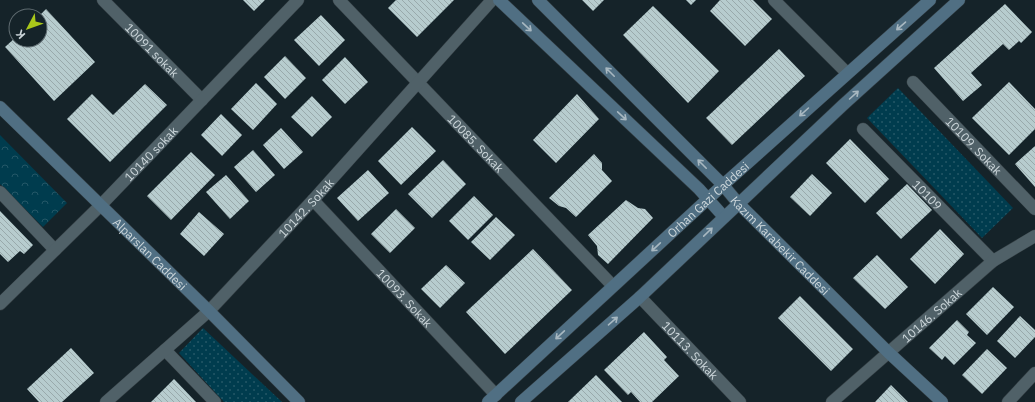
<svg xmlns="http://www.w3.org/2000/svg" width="1035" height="402" viewBox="0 0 1035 402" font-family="'IBM Plex Sans',sans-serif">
<defs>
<pattern id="forest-crowns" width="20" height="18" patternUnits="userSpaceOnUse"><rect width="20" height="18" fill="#003c4e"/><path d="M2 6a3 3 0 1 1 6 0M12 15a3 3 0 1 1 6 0" fill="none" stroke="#245767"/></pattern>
<pattern id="park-dots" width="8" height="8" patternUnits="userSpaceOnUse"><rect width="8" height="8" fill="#003c4e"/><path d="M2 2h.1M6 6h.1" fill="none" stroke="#245767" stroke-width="1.8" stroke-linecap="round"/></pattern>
<pattern id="building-back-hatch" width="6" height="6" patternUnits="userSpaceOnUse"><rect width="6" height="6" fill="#b7ccce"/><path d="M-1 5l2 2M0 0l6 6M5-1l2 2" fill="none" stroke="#99a9ab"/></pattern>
</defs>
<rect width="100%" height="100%" fill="#152329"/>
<path fill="url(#forest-crowns)" d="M0 135 67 203 43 227 0 184Z"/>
<g fill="url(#park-dots)">
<path d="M898 88 1013 208 982 238 867 118Z"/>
<path d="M203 328 282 402H224L179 353Z"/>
</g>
<g fill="url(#building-back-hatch)">
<path d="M243 0H265L254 11Z"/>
<path d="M396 0H454L417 37 388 8Z"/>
<path d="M582 0H604L593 11Z"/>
<path d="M686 0H696L691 5Z"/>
<path d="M720 0H753L772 19 745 46 710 11Z"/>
<path d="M1005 4 1032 32 1021 43 1019 41 1009 50 1003 44 971 73 982 85 963 101 934 68Z"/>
<path d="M653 6 719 71 688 103 623 35Z"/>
<path d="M46 9 95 62 54 101 5 47 16 37V40H40L39 16Z"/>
<path d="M321 15 345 40 319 66 294 40Z"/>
<path d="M779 49 805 76 732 145 706 118Z"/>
<path d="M285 56 306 78 285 99 264 77Z"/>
<path d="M345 57 368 82 345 104 322 80Z"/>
<path d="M1009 82 1035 109V129L1009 155 972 118Z"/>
<path d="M256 83 277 104 253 130 231 109Z"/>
<path d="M145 84 167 105 110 162 67 119 92 94 113 115Z"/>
<path d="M577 94 599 119 556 163 533 140Z"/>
<path d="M312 96 332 117 312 137 291 117Z"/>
<path d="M221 114 242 135 222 156 201 135Z"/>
<path d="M412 127 436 151 401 185 378 161Z"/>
<path d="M281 128 303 152 284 169 263 145Z"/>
<path d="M850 139 889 179 865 203 826 163Z"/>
<path d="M1035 146V187L1015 164Z"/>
<path d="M253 150 275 175 256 192 234 167Z"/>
<path d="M191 152 215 175 171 220 147 196Z"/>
<path d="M594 154 602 163V170L612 181 576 217 566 208 559 206 549 198Z"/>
<path d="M443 160 466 184 432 218 408 194Z"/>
<path d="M368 170 389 193 358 221 337 198Z"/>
<path d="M812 174 832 193 810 216 790 197Z"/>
<path d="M226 175 249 201 230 219 206 192Z"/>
<path d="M907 184 932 210 901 239 876 213Z"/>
<path d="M474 196 493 215 468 240 449 221Z"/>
<path d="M626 200 638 208 645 209 653 218 608 264 598 255 597 246 588 235Z"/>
<path d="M396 209 415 228 390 253 371 234Z"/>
<path d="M0 211 33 245 24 254 20 251 8 262 0 254Z"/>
<path d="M199 212 224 234 204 256 180 234Z"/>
<path d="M496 217 515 235 490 260 471 242Z"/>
<path d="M940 229 964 254 935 284 910 259Z"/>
<path d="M533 249 572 290 505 354 466 312Z"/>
<path d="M877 255 908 287 885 309 853 278Z"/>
<path d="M446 265 465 283 440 308 421 289Z"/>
<path d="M993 287 1014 307 987 335 966 314Z"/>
<path d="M800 296 853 349 831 371 778 318Z"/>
<path d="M1020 316 1035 330V337L1015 358 997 341Z"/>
<path d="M957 320 969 332 967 335 976 343 954 365 945 356 942 360 929 348Z"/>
<path d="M644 332 667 357 664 360 679 376 652 402H640L631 392 628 395 604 370Z"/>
<path d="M71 348 94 373 62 402H39L27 389Z"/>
<path d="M987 349 1007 368 982 394 962 375Z"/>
<path d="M596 375 622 402H568Z"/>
<path d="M174 379 196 402H151Z"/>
<path d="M891 385 908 402H875Z"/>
</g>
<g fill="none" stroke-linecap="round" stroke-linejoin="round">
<defs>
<g id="street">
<path id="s1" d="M103 0 202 100"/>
<path id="s2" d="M339 0 613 286"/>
<path d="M774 0 847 73"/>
<path id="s3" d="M913 82 1035 209"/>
<path id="s4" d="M863 129 993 261"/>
<path d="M0 192 55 250"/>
<path id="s5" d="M313 200 496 395"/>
<path id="s6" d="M640 297 740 402"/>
<path id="s7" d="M0 304 100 206 298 0"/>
<path d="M165 350 215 402"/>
<path id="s8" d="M106 402 209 311 313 200 492 0"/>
<path id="s9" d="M832 402 993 261 1035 236"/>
<path d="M1008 402 1035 373"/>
</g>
<g id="secondary">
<path d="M499 0 699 189 724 217"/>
<path id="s10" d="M538 0 723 185 738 203 888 352 942 402"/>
<path id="s11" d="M0 107 209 311 299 402"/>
<path id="s12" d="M488 402 723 185 930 0"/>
<path d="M521 402 640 297 843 105 959 0"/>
</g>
</defs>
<use href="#street" stroke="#333d42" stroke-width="13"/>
<use href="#secondary" stroke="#333d42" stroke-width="13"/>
<use href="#street" stroke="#506168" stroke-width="12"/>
<use href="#secondary" stroke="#506f83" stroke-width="12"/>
</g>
<defs><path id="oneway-shaft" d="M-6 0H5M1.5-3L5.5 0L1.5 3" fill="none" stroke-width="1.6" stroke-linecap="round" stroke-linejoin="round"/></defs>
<g stroke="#a8b8c1">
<use href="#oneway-shaft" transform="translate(901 26) rotate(139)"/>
<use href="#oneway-shaft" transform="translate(527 27) rotate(43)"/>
<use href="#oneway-shaft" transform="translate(610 72) rotate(-135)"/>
<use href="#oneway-shaft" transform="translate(854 95) rotate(-42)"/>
<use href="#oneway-shaft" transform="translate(804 112) rotate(138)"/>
<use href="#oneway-shaft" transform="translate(622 116) rotate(43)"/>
<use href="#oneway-shaft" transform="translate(702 164) rotate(-135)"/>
<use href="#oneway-shaft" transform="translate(708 232) rotate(-44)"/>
<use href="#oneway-shaft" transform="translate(656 247) rotate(137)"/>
<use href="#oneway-shaft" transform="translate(613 321) rotate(-41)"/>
<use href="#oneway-shaft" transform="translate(560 335) rotate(137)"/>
</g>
<g text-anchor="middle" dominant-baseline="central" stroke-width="4" stroke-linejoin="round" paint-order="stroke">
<g font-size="12" fill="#cdd7db" stroke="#152329">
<text stroke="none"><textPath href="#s1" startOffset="70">10091 sokak</textPath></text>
<text stroke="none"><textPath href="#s2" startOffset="198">10085. Sokak</textPath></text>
<text stroke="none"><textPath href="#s3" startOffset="88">10109. Sokak</textPath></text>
<text stroke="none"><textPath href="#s7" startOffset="213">10140 sokak</textPath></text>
<text stroke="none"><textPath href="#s4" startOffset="92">10109</textPath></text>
<text stroke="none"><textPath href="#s12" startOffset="299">Orhan Gazi Caddesi</textPath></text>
<text stroke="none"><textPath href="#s8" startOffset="279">10142. Sokak</textPath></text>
<text stroke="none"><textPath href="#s10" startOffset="345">Kazım Karabekir Caddesi</textPath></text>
<text stroke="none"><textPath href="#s11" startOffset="210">Alparslan Caddesi</textPath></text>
<text stroke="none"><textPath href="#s5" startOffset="134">10093. Sokak</textPath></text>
<text stroke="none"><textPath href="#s9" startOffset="132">10146. Sokak</textPath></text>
<text stroke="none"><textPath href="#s6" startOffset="73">10113. Sokak</textPath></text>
</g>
</g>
<g transform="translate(28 28) rotate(229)"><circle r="19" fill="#152329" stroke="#5f6b70"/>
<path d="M0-3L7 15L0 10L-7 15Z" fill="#a9c71a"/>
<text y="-6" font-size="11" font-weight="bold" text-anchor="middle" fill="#cdd7db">K</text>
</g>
</svg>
